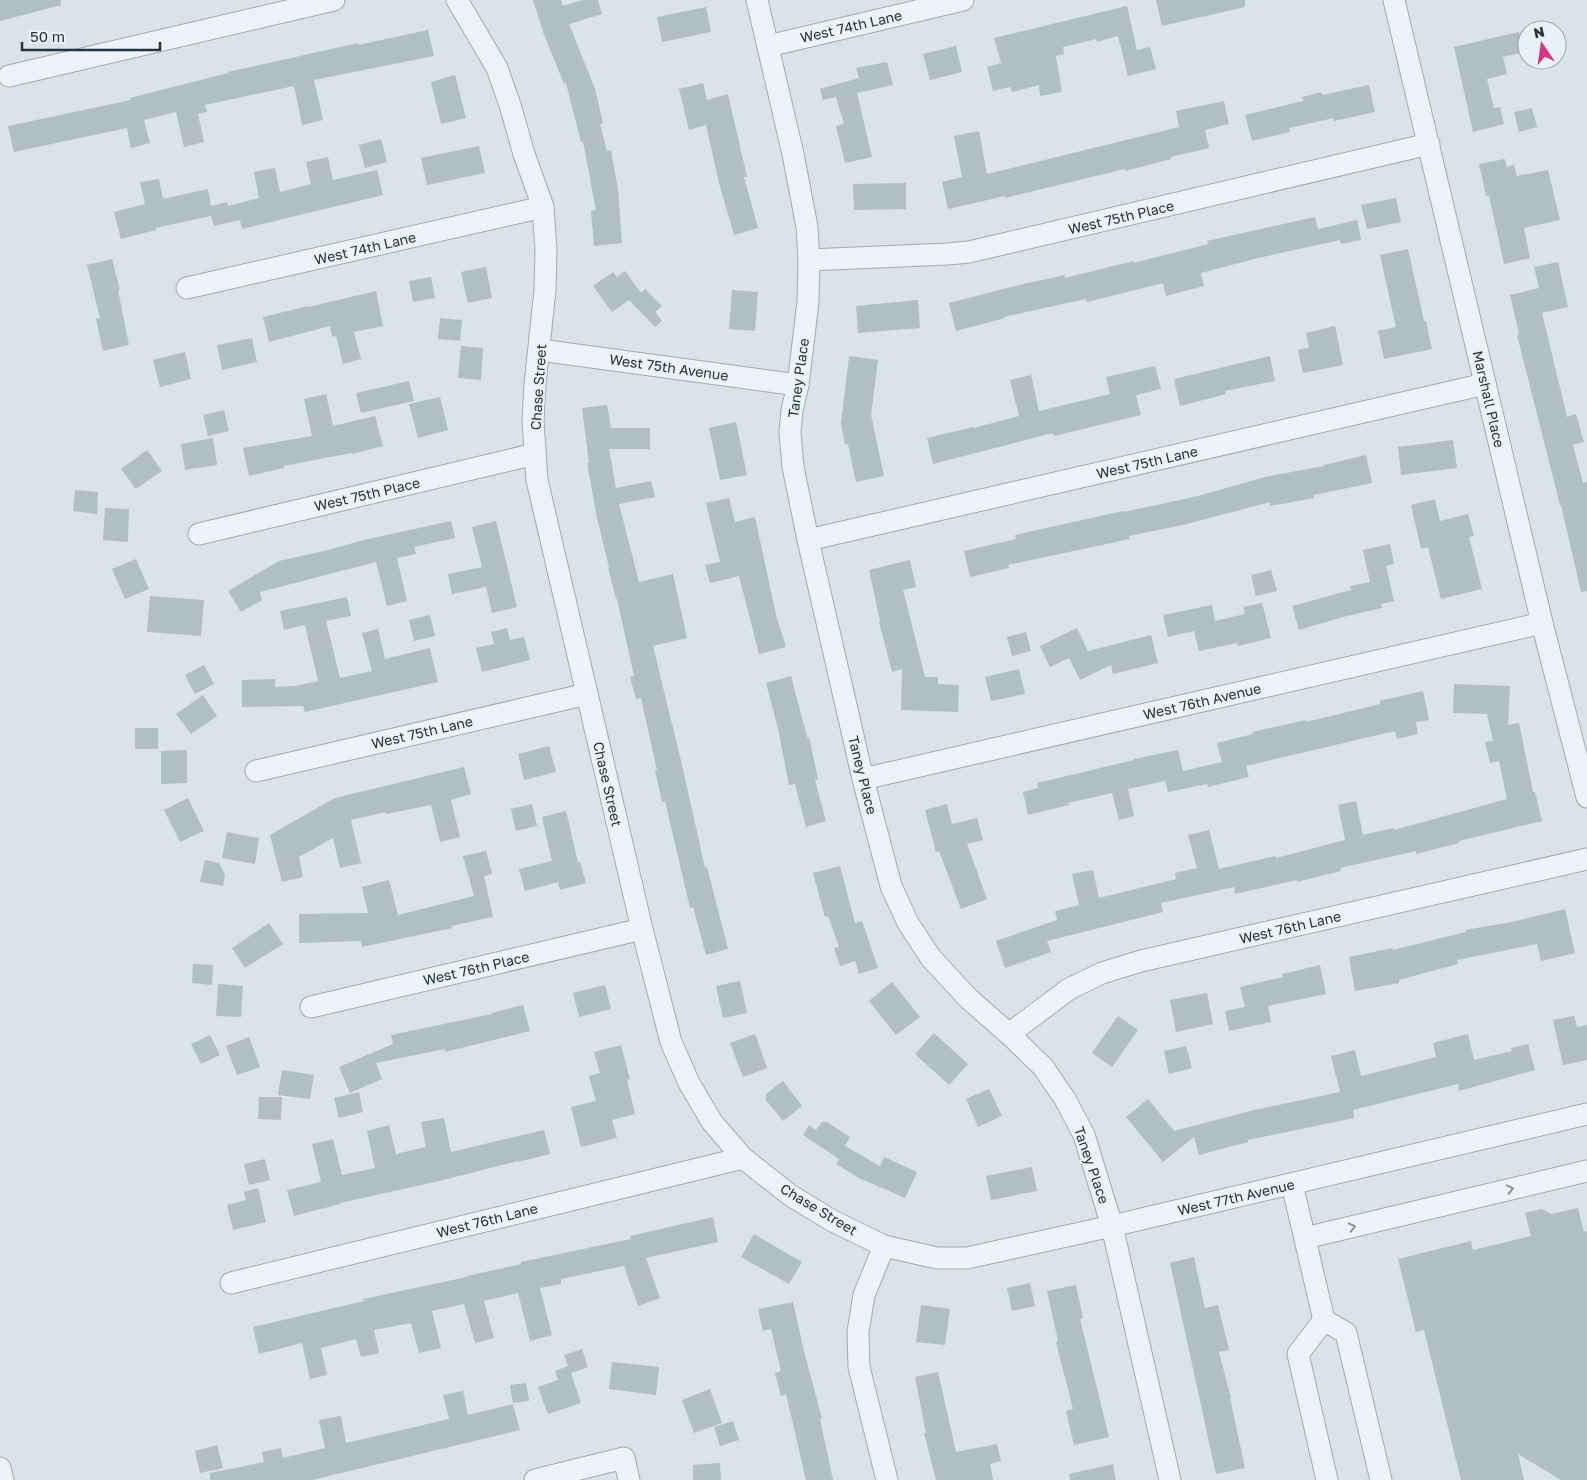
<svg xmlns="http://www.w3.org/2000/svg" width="1587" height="1480" viewBox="0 0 1587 1480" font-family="'Golos Text',sans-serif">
<rect width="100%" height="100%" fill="#dae3e7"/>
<g fill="#b1bec4">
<path d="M0 0H61V5L0 21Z"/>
<path d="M533 0H561L563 6 583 0H598L602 14 569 24 595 89 603 123 600 124 607 151 611 150 618 190 622 243 594 246 591 211 596 210 583 142H581L566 83 564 84 543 32Z"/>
<path d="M1156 0H1245V7L1162 26Z"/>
<path d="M1127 6 1137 50 1150 47 1156 69 1128 76 1118 36 1097 42 1096 39 1063 47 1064 54 1056 56 1062 92 1040 96 1039 85 1012 92 1010 87 993 91 987 67 1001 63 994 38Z"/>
<path d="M706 7 711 32 662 42 657 17Z"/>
<path d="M428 30 434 56 314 80 323 120 302 125 294 86 205 105 207 112 198 114 204 142 184 147 176 112 144 120 150 143 131 148 127 128 14 152 8 126 131 100 130 98 228 73V72L358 43V45Z"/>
<path d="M1519 32 1524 52 1503 57 1507 74 1487 79 1494 108 1500 107 1504 124 1473 132 1454 47Z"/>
<path d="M956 46 962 72 930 80 923 54Z"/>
<path d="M887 62 893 85 857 93 872 157 845 163 836 126 844 124 836 97 823 100 820 89 859 78 856 68Z"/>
<path d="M455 75 466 118 441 124 431 82Z"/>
<path d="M703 83 707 100 728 94 747 177H744L758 228 734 235 719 183 706 125 689 130 679 89Z"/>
<path d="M1369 85 1375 112 1334 121V118L1289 128 1290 132 1252 141 1245 115 1303 101 1302 97 1322 92V95Z"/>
<path d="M1224 101 1229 124 1205 130 1209 148 1171 157V159L1125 171V169L1005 198V196L948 209 942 182 962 177 954 136 979 131 987 174 1179 127 1176 111Z"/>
<path d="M1532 108 1537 127 1519 132 1514 112Z"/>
<path d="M381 139 387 162 365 168 359 145Z"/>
<path d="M479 146 485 173 427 185 421 158Z"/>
<path d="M328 157 333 180 377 170 383 195 242 229 240 220 214 226 211 216 156 228V230L121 239 114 212 145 204 140 182 159 179 163 199 208 189 211 206 227 202 228 206 259 198 254 172 275 168 280 192 311 184 306 162Z"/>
<path d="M1505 159 1507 167 1514 165 1517 176 1548 170 1560 220 1524 228 1530 258 1504 264 1489 196H1486L1479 164Z"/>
<path d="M906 183V209L854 210 853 184Z"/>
<path d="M1396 198 1401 222 1367 229 1361 205Z"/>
<path d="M1315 217 1318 229 1357 220 1361 240 1341 244 1340 240 1258 258 1201 273 1204 286 1166 296 1163 283 1087 302 1086 299 1004 317 1005 318 956 331 949 303 1023 284 1065 275V278L1134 261V263L1208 244 1207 241Z"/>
<path d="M1408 249 1424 321H1426L1432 349 1384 359 1378 331 1396 327 1380 255Z"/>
<path d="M112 259 120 290H118L129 345 103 351 96 319 100 318 87 265Z"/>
<path d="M1558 262 1568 307 1542 313 1567 417 1576 414 1584 442 1573 445 1583 483 1587 482V591L1581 592 1561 505H1560L1517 335 1519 334 1510 295 1539 288 1534 267Z"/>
<path d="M486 267 492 298 468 303 461 272Z"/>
<path d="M625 271 641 293 645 289 662 306 655 312 662 321 655 327 629 300 612 312 593 286 613 272 617 277Z"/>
<path d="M431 277 435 298 413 302 409 281Z"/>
<path d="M732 290 758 292 755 331 729 329Z"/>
<path d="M376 291 383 326 354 332 361 359 343 364 336 336 332 337 330 326 269 342 263 317 308 306V307Z"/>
<path d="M918 300 920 328 858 333 856 306Z"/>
<path d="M440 318 462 320 460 341 438 339Z"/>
<path d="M1335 326 1343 365 1303 373 1298 350 1309 348 1306 333Z"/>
<path d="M252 338 257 362 222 370 217 345Z"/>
<path d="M461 346 483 348 481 380 458 378Z"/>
<path d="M185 352 191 379 160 387 153 360Z"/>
<path d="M849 356 878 360 871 415 884 476 856 482 848 444 845 445 841 423Z"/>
<path d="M1270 356 1275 381 1225 391 1226 394 1180 406 1174 379Z"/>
<path d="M1155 366 1161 389 1136 395 1141 415 1054 436 1053 433 933 464 927 438 973 427 974 428 1019 416 1010 380 1031 375 1039 411 1110 394 1106 377Z"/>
<path d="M409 381 414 401 361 413 356 393Z"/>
<path d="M326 394 333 426 375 416 383 446 352 454 351 453 284 466V468L249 476 243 448 312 436 304 399Z"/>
<path d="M440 397 448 430 418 438 409 404Z"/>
<path d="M607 405 611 428H650V449H609L616 488 651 481 655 497 619 504 639 582 673 574 687 638 653 646 682 765 705 868 707 867 728 949 706 955 693 907 690 908 665 801 662 802 655 770H657L641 698 636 699 630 677 634 676 617 599H616L608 567H609L597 518 587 463H589L582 408Z"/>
<path d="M224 410 229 431 208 436 203 415Z"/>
<path d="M736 422 747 475 720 480 709 428Z"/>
<path d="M213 438 217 465 185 470 181 444Z"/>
<path d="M1453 440 1457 468 1401 475 1398 447Z"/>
<path d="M147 450 162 471 136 489 121 469Z"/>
<path d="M1366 455 1372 483 1314 495V498L1270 506V502L1187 524 1129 536 1130 539 1008 565 1009 568 970 577 964 551 1016 539 1015 535 1123 511 1124 512 1198 496 1265 477 1324 466V465Z"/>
<path d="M75 490 98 492 97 514 73 511Z"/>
<path d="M729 498 735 522 755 517 776 615 786 647 759 654 739 576 710 583 705 565 720 562 706 503Z"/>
<path d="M1435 499 1440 521 1468 514 1474 536 1469 537 1482 589 1441 599 1428 547 1421 549 1411 505Z"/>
<path d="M105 508 129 509 128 542 103 540Z"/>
<path d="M451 521 455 538 414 547 416 554 397 558 407 601 387 606 376 562 260 592 262 600 241 612 228 591 279 561 324 551 364 540Z"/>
<path d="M496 521 517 607 492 613 486 587 452 594 448 574 482 567 472 527Z"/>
<path d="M1390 544 1394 564 1386 566 1394 601 1381 604 1382 608 1343 617 1299 630 1292 606 1351 590 1350 586 1370 582 1363 550Z"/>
<path d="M136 559 149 589 125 599 112 569Z"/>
<path d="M910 560 916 587 903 590 925 677H938V684L959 685 958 712 901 710 902 669 892 672 879 622 880 621 869 570Z"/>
<path d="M1271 570 1277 591 1256 596 1251 575Z"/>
<path d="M150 596 204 600 201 636 147 632Z"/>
<path d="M347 597 351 616 326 621 340 678 372 671 362 633 378 629 385 659 430 648 438 682 305 712 303 706 242 707V680L275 679V687L295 686 318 681 305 625 284 630 280 611Z"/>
<path d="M1262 603 1271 638 1238 646 1237 643 1199 651 1194 631 1168 637 1163 615 1212 605 1215 621 1245 614 1243 607Z"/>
<path d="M430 615 435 636 414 641 409 620Z"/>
<path d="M507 628 510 640 524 637 530 660 482 672 476 648 494 644 491 632Z"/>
<path d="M1077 628 1088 651 1151 635 1158 663 1113 674 1111 665 1080 680 1069 658 1050 667 1040 646Z"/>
<path d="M1026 632 1031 651 1012 656 1007 637Z"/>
<path d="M204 665 214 684 195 694 185 675Z"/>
<path d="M1019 669 1025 694 991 701 985 677Z"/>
<path d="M791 676 807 737H809L818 779 815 780 826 821 806 827 795 784 789 785 778 729 766 683Z"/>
<path d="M1454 684 1510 686 1508 725 1519 723 1533 792H1535L1542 821 1459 841V843L1416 854V851L1340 868 1341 871 1297 882V880L1235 894 1234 887 1161 903 1163 912 1047 941 1051 952 1005 968 996 941 1057 920 1055 911 1079 905 1072 874 1093 870 1099 898 1176 879 1175 873 1197 868 1188 835 1209 830 1219 869 1275 856 1276 858 1345 840 1338 805 1356 801 1363 835 1393 828 1394 830 1507 799 1499 761 1490 763 1485 742 1493 741 1487 714 1453 713Z"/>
<path d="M1423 691 1429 720 1416 722 1418 734 1397 739 1395 731 1246 766 1249 777 1208 787 1207 784 1168 792 1165 781 1128 789 1134 816 1119 820 1112 793 1068 803 1069 805 1028 815 1023 792 1038 788 1037 783 1134 760V759L1178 750 1183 771 1222 762 1217 743 1253 734 1252 732 1306 720V722L1380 704 1379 701Z"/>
<path d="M203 695 217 716 191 734 176 714Z"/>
<rect x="135" y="728" width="23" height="21"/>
<path d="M549 746 556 772 524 780 518 754Z"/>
<path d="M187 750V783L161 784V751Z"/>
<path d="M464 767 471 794 451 800 460 837 440 842 431 805 386 814V812L351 820 361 863 340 868 333 838 299 857 303 877 282 882 270 835 335 798Z"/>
<path d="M188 798 204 831 180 842 164 810Z"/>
<path d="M532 804 537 826 516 831 511 809Z"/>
<path d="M947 804 952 824 977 818 983 840 967 844 987 899 961 909 939 851 936 852 925 810Z"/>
<path d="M566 811 578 863 580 862 586 883 560 890 558 882 525 891 519 869 552 861 542 817Z"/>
<path d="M227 832 259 838 255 864 222 858Z"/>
<path d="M486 851 492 874 484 876 493 917 451 926 452 928 362 947 361 941 299 943V914L368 913 362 887 389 880 398 915 474 896 463 856Z"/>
<path d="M205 860 219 863 225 874 223 886 200 882Z"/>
<path d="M840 866 855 923 862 921 878 968 859 974 855 961 840 966 834 948 839 947 828 916 825 917 813 873Z"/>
<path d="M1565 909 1575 953 1541 961 1537 944 1457 960 1458 964 1399 980V983L1355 991 1349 957 1393 948V950L1466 932 1465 930 1512 922Z"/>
<path d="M269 923 283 944 245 968 232 948Z"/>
<path d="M193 964 213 965 212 985 192 983Z"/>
<path d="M1320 965 1326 994 1268 1006 1271 1022 1229 1031 1225 1011 1245 1007 1240 987 1283 977 1282 974Z"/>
<path d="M740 981 747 1013 723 1018 716 986Z"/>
<path d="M892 982 920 1017 896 1035 869 1001Z"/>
<path d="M218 984 243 986 241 1017 216 1016Z"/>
<path d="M605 985 611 1009 579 1017 573 993Z"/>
<path d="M1207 993 1213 1024 1176 1032 1170 1000Z"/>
<path d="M523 1005 530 1031 445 1052V1049L376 1063 382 1079 350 1093 339 1067 393 1044 391 1035 492 1014V1013Z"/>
<path d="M1118 1016 1138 1030 1112 1067 1092 1053Z"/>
<path d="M1574 1016 1577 1027 1587 1025V1060L1563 1065 1553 1020Z"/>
<path d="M934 1033 968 1064 949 1085 915 1054Z"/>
<path d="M755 1034 767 1068 743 1077 730 1043Z"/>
<path d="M1468 1034 1474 1060 1512 1051 1511 1048 1528 1044 1535 1070 1459 1091 1458 1084 1353 1110 1354 1118 1248 1140V1142L1199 1155 1194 1137 1163 1162 1126 1117 1148 1099 1174 1131 1254 1110 1340 1092 1331 1056 1355 1050 1361 1076 1436 1057 1433 1043Z"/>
<path d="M210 1035 220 1055 201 1064 191 1044Z"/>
<path d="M249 1037 260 1067 237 1075 226 1046Z"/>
<path d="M621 1045 630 1079 627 1080 635 1114 612 1120 617 1138 581 1147 571 1107 596 1101 589 1076 600 1073 594 1052Z"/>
<path d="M1186 1046 1192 1068 1169 1074 1164 1051Z"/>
<path d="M282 1070 314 1075 310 1099 278 1095Z"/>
<path d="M783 1081 802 1106 783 1121 766 1100V1094Z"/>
<path d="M989 1089 1002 1116 978 1127 966 1099Z"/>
<path d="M359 1092 363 1112 339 1118 334 1098Z"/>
<path d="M259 1097H282L281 1120 258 1119Z"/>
<path d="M444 1118 451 1152 544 1130 550 1154 518 1162V1161L439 1181 340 1203V1204L294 1216 287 1190 321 1182 312 1144 333 1139 342 1175 375 1168 367 1131 389 1125 396 1154 426 1147 421 1122Z"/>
<path d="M822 1122H827L850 1137 845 1146 880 1166 884 1157 917 1172 905 1198 859 1178 836 1164 839 1159 803 1135 809 1125 816 1130Z"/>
<path d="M265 1159 270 1180 249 1185 244 1164Z"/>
<path d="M1032 1167 1037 1191 991 1200 986 1176Z"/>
<path d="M258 1188 266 1222 233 1230 227 1205 246 1200 244 1192Z"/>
<path d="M1578 1208 1584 1232 1587 1231V1480H1561L1518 1454 1524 1480H1461L1424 1330 1416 1332 1398 1259 1471 1241 1473 1250 1531 1236 1525 1213 1542 1209 1551 1214Z"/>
<path d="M713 1217 718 1242 646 1258 660 1298 638 1306 624 1266 561 1279V1284L540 1288 552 1335 530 1341 518 1293 484 1301 494 1338 475 1343 464 1304 432 1311 441 1348 419 1353 411 1323 374 1330 379 1353 361 1357 356 1339 321 1348 327 1375 310 1379 302 1343 259 1354 253 1327 364 1301 363 1299 467 1277V1276L521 1264V1262L631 1239 630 1236Z"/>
<path d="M754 1234 802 1262 789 1284 741 1257Z"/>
<path d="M1194 1257 1205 1308 1218 1305 1229 1350 1219 1352 1231 1398H1230L1245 1468 1216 1474 1170 1263Z"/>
<path d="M1030 1283 1035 1306 1012 1311 1007 1288Z"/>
<path d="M1076 1285 1083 1318 1080 1319 1109 1437 1074 1445 1066 1411 1073 1409 1056 1342 1058 1341 1047 1291Z"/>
<path d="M793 1302 804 1351 822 1419H820L833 1480H806L786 1394 781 1396 775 1373 781 1371 771 1329 763 1331 758 1309Z"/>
<path d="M921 1305 950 1309 945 1345 916 1342Z"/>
<path d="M582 1349 588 1367 571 1373 581 1403 548 1414 538 1387 558 1380 555 1371 568 1366 564 1355Z"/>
<path d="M612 1362 659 1367 656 1395 609 1389Z"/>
<path d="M938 1372 956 1452 997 1444 1001 1461 990 1464 993 1480H936L924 1433H926L915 1377Z"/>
<path d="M526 1383 529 1401 513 1403 510 1385Z"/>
<path d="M710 1389 722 1423 694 1433 682 1400Z"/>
<path d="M463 1391 468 1415 513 1404 520 1430 312 1480H210V1473L264 1462 262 1452 281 1448 283 1458 325 1448 319 1420 341 1416 346 1443 449 1419 443 1395Z"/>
<path d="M733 1421 739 1440 720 1446 714 1427Z"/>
<path d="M217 1445 223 1468 200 1473 195 1451Z"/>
<path d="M720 1463 721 1480H693V1465Z"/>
<path d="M1113 1464 1116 1480H1070L1069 1474Z"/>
</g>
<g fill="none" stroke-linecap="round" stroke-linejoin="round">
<defs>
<g id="minor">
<path d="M457 0 497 68 510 105 524 154 543 207 546 250 545 290 535 384 533 421 537 480 642 929 671 1042 689 1083 712 1122 743 1158 790 1195 831 1220 884 1246 864 1295 858 1332 859 1367 887 1480"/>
<path d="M757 0 793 154 807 227 809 260 808 302 798 385 792 410 790 433 793 467 808 540 863 779 891 886 908 923 931 958 969 999 1009 1034 1043 1067 1065 1099 1084 1135 1112 1226 1170 1480"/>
<path d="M1394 0 1542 623 1587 797"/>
<path d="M768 46 963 0"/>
<path d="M9 76 334 0"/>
<path d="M809 260 948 254 969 252 1429 144"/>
<path d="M187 288 543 207"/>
<path d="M540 350 798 385"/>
<path d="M199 534 535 454"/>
<path d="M808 540 1485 384"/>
<path d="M256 771 587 694"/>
<path d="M863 779 1542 623"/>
<path d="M311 1007 642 929"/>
<path d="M1009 1034 1069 989 1102 973 1141 961 1587 859"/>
<path d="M1292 1184 1324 1320 1346 1333 1381 1480"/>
<path d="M1305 1238 1587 1171"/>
<path d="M884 1246 937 1258H967L1112 1226 1587 1114"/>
<path d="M231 1283 743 1158"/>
<path d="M1324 1320 1298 1354 1327 1480"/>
<path d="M0 1468 3 1480"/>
<path d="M535 1480 624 1458 629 1480"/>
</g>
</defs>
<use href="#minor" stroke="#9fabb1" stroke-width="23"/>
<use href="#minor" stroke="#edf2f5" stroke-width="21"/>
</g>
<defs><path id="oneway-chevron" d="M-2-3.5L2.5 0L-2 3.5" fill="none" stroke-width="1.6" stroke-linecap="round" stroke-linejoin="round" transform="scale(1.25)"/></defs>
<g stroke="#88949a">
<use href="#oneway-chevron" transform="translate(1510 1189) rotate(-13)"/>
<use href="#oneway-chevron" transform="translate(1352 1227) rotate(-13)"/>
</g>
<g text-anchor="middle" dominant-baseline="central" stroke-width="4" stroke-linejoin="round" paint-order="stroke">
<g font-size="14" fill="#23353e" stroke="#eaf1f4">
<text transform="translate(851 26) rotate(-13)">West 74th Lane</text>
<text transform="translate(1121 217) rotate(-13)">West 75th Place</text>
<text transform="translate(365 248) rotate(-13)">West 74th Lane</text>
<text transform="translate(669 367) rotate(8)">West 75th Avenue</text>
<text transform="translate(798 378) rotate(-82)">Taney Place</text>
<text transform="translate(538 387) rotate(-86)">Chase Street</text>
<text transform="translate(1489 399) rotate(77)">Marshall Place</text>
<text transform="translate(1147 462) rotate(-13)">West 75th Lane</text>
<text transform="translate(367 494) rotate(-13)">West 75th Place</text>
<text transform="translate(1202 701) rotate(-13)">West 76th Avenue</text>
<text transform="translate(422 732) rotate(-13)">West 75th Lane</text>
<text transform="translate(863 775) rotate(76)">Taney Place</text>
<text transform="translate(608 784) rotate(77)">Chase Street</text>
<text transform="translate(1290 927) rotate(-13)">West 76th Lane</text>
<text transform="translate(476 968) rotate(-13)">West 76th Place</text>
<text transform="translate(1092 1165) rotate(71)">Taney Place</text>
<text transform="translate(1236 1197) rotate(-13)">West 77th Avenue</text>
<text transform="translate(819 1209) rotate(31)">Chase Street</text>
<text transform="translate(487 1220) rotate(-14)">West 76th Lane</text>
</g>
</g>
<g transform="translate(1542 45) rotate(347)"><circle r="24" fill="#eaf1f4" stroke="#9aa6ab"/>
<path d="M0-4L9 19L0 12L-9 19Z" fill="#d9327e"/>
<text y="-8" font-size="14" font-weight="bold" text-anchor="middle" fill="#23353e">N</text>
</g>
<path d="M22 42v8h138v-8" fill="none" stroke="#23353e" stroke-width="2.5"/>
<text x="30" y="42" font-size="15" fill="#23353e" stroke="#eaf1f4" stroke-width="4" paint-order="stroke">50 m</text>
</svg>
